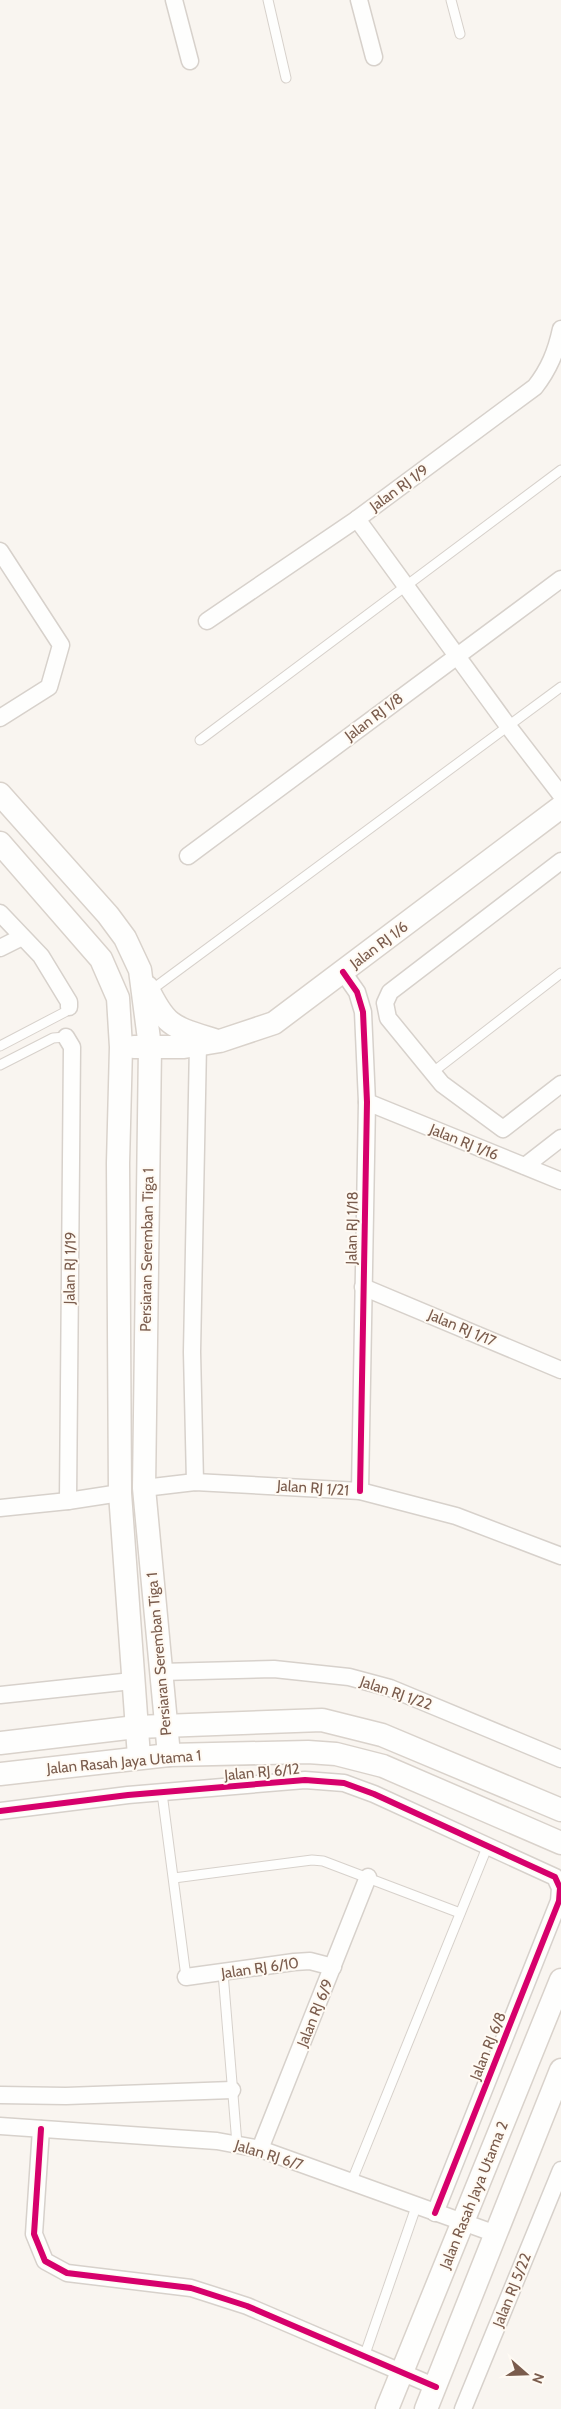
<svg xmlns="http://www.w3.org/2000/svg" width="561" height="2409" viewBox="0 0 561 2409" font-family="Cabin,sans-serif">
<rect width="100%" height="100%" fill="#f9f5f0"/>
<g fill="none" stroke-linecap="round" stroke-linejoin="round">
<defs>
<g id="lane">
<path d="M268 0 286 78"/>
<path d="M451 0 460 34"/>
<path d="M200 740 561 470"/>
<path d="M150 991 561 687"/>
<path d="M0 1046 65 1012 69 1007"/>
<path d="M0 1065 53 1038 66 1037"/>
<path d="M433 1072 561 973"/>
<path d="M162 1793 186 1977"/>
<path d="M174 1878 312 1860 323 1861 460 1913"/>
<path d="M223 1973 237 2144"/>
<path d="M351 2183 488 1845"/>
<path d="M364 2357 416 2207"/>
</g>
<g id="street">
<path d="M174 0 190 61"/>
<path d="M359 0 374 57"/>
<path d="M357 519 508 726 561 795"/>
<path d="M0 551 61 645 49 687 0 718"/>
<path d="M207 621 357 519 535 387C549 369 556 352 561 329"/>
<path d="M188 856 561 579"/>
<path d="M561 861 390 992 385 1003 388 1018 442 1084 503 1129 561 1084"/>
<path d="M0 913 41 956 69 1002V1007"/>
<path d="M0 948 22 937"/>
<path d="M343 972 357 992 363 1012 367 1102 360 1491"/>
<path d="M66 1037 72 1047 68 1501"/>
<path d="M367 1102 561 1181"/>
<path d="M525 1166 561 1138"/>
<path d="M363 1287 561 1370"/>
<path d="M195 1482 192 1352 198 1044"/>
<path d="M144 1488 195 1482 360 1491 456 1516 561 1556"/>
<path d="M0 1508 68 1501 120 1493"/>
<path d="M161 1672 274 1669 349 1677 390 1688 561 1759"/>
<path d="M0 1695 132 1681"/>
<path d="M0 1811 128 1795 305 1780 344 1783 374 1794 555 1877 560 1888 559 1901 435 2213"/>
<path d="M186 1977 294 1962 310 1961 333 1967"/>
<path d="M0 2095 66 2096 232 2090"/>
<path d="M0 2126 217 2141 260 2149 496 2234"/>
<path d="M41 2129 34 2234 45 2261 67 2273 191 2288 247 2306 436 2387"/>
<path d="M260 2149 368 1877"/>
<path d="M463 2409 561 2170"/>
</g>
<g id="secondary">
<path d="M0 794 108 915 125 938 140 970 150 1047 144 1488 169 1755"/>
<path d="M0 843 101 959 118 998 121 1047 118 1163 120 1493 139 1757"/>
<path d="M147 987C166 1027 173 1027 214 1040"/>
<path d="M134 1047H184L220 1041 274 1023 561 807"/>
<path d="M0 1743 136 1727 322 1720 382 1735 561 1810"/>
<path d="M0 1774 169 1755 308 1752 336 1754 383 1766 561 1843"/>
<path d="M387 2409 561 1980"/>
<path d="M426 2409 561 2070"/>
</g>
</defs>
<use href="#lane" stroke="#d7d1cb" stroke-width="11"/>
<use href="#street" stroke="#d7d1cb" stroke-width="19"/>
<use href="#secondary" stroke="#d9d2cb" stroke-width="25"/>
<use href="#lane" stroke="#fefefd" stroke-width="9"/>
<use href="#street" stroke="#fefefd" stroke-width="16"/>
<use href="#secondary" stroke="#fefefd" stroke-width="22"/>
<defs>
<g id="cycleway">
<path d="M343 972 357 992 363 1012 367 1102 360 1491"/>
<path d="M0 1811 128 1795 305 1780 344 1783 374 1794 555 1877 560 1888 559 1901 435 2213"/>
<path d="M41 2129 34 2234 45 2261 67 2273 191 2288 247 2306 436 2387"/>
</g>
</defs>
<use href="#cycleway" stroke="#fffaf3" stroke-width="9"/>
<use href="#cycleway" stroke="#d6006c" stroke-width="6"/>
</g>
<g text-anchor="middle" dominant-baseline="central" stroke-width="4" stroke-linejoin="round" paint-order="stroke">
<g font-size="15" fill="#7a5c4d" stroke="#fffaf3">
<text transform="translate(399 488) rotate(-36)">Jalan RJ 1/9</text>
<text transform="translate(374 717) rotate(-37)">Jalan RJ 1/8</text>
<text transform="translate(379 945) rotate(-37)">Jalan RJ 1/6</text>
<text transform="translate(464 1142) rotate(22)">Jalan RJ 1/16</text>
<text transform="translate(352 1228) rotate(-89)">Jalan RJ 1/18</text>
<text transform="translate(147 1250) rotate(-89)">Persiaran Seremban Tiga 1</text>
<text transform="translate(70 1268) rotate(-89)">Jalan RJ 1/19</text>
<text transform="translate(462 1328) rotate(23)">Jalan RJ 1/17</text>
<text transform="translate(313 1488) rotate(4)">Jalan RJ 1/21</text>
<text transform="translate(159 1654) rotate(-95)">Persiaran Seremban Tiga 1</text>
<text transform="translate(396 1693) rotate(19)">Jalan RJ 1/22</text>
<text transform="translate(124 1762) rotate(-5)">Jalan Rasah Jaya Utama 1</text>
<text transform="translate(262 1772) rotate(-5)">Jalan RJ 6/12</text>
<text transform="translate(260 1968) rotate(-8)">Jalan RJ 6/10</text>
<text transform="translate(315 2013) rotate(-68)">Jalan RJ 6/9</text>
<text transform="translate(488 2046) rotate(-68)">Jalan RJ 6/8</text>
<text transform="translate(269 2155) rotate(17)">Jalan RJ 6/7</text>
<text transform="translate(474 2195) rotate(-68)">Jalan Rasah Jaya Utama 2</text>
<text transform="translate(512 2290) rotate(-68)">Jalan RJ 5/22</text>
</g>
</g>
<g transform="translate(526 2374) rotate(110)" stroke="#fffaf3" stroke-width="4" paint-order="stroke">
<path d="M0-4L9 19L0 12L-9 19Z" fill="#7a5c4d"/>
<text y="-8" font-size="14" font-weight="bold" text-anchor="middle" fill="#7a5c4d">N</text>
</g>
</svg>
